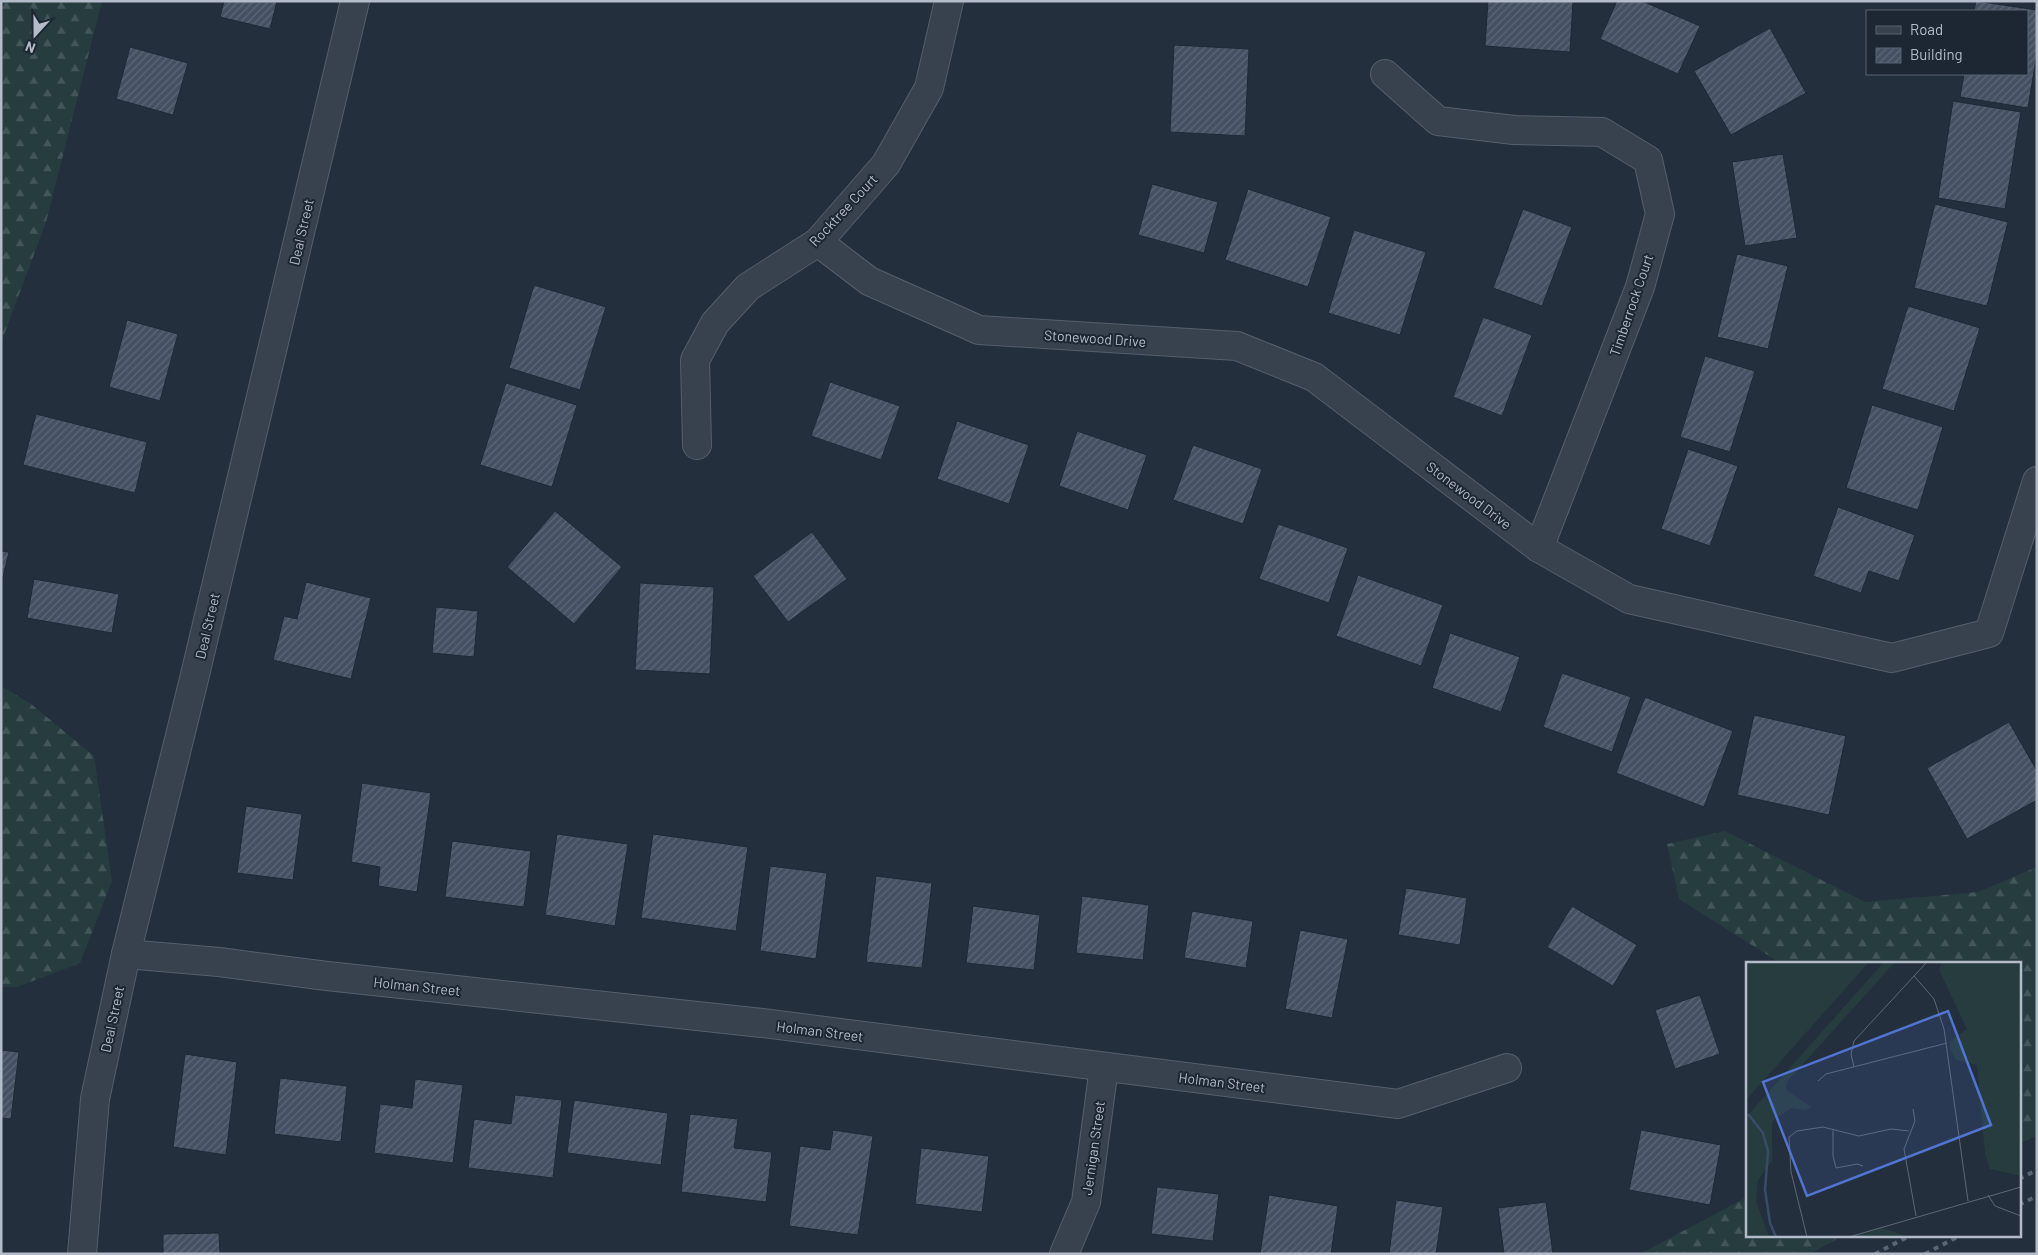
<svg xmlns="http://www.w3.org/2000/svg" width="2038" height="1255" viewBox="0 0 2038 1255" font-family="Barlow,sans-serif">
<defs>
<pattern id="forest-firs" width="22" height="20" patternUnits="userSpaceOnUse" patternTransform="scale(1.25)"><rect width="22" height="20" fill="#263c3f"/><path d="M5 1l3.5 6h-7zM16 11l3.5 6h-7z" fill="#435659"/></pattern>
<pattern id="building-hatch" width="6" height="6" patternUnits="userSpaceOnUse" patternTransform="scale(1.25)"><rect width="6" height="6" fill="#455162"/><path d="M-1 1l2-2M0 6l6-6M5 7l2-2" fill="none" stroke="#5d6877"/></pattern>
</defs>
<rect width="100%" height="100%" fill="#242f3e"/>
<g fill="url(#forest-firs)">
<path d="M1 1H102L46 222 1 343Z"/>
<path d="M1 686 31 704 94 756 112 881 80 963 17 987H1Z"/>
<path d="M1725 831 1865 902 1978 892 2037 867V1135L2019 1144V964H1777L1774 959 1679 899 1667 844Z"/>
<path d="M1747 1197V1236H1843L1809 1254H1640Z"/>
</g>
<g fill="url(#building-hatch)" stroke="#1f2835">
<path d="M224 1H277L270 29 220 17Z"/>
<path d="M1488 1H1573L1570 52 1485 46Z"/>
<path d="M1617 1H1642L1700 26 1678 74 1600 39Z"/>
<path d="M1976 1 2037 10V53L2028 108 1960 97 1964 74H2027V11H1974Z"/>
<path d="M1770 28 1806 93 1731 135 1694 71Z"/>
<path d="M1174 45 1249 49 1245 136 1170 132Z"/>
<path d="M130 47 188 63 173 115 116 99Z"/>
<path d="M1953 101 2021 112 2005 209 1938 198Z"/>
<path d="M1783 154 1797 238 1745 246 1732 162Z"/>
<path d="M1152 184 1218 202 1204 253 1138 235Z"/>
<path d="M1248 189 1331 217 1308 287 1225 260Z"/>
<path d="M1935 204 2008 222 1987 306 1914 288Z"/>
<path d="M1523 209 1572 227 1542 306 1493 288Z"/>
<path d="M1354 230 1426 252 1400 335 1328 313Z"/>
<path d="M1737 254 1788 266 1768 349 1717 337Z"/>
<path d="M534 285 606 307 580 390 509 368Z"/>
<path d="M1908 306 1980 328 1954 411 1882 389Z"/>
<path d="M1483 317 1532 335 1502 416 1453 397Z"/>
<path d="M127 320 178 334 160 401 109 387Z"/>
<path d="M1705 356 1755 371 1730 452 1680 437Z"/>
<path d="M830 382 900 406 881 460 811 436Z"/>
<path d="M506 383 577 405 552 487 480 465Z"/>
<path d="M1872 405 1943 427 1918 510 1846 488Z"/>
<path d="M36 414 147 442 135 493 23 465Z"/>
<path d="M957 421 1029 445 1009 504 937 479Z"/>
<path d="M1077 431 1147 455 1128 510 1059 486Z"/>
<path d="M1193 445 1262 469 1243 524 1173 500Z"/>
<path d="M1688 449 1738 466 1710 546 1661 529Z"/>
<path d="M1838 507 1915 535 1899 581 1869 571 1861 593 1813 576Z"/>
<path d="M555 511 622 567 574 624 507 567Z"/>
<path d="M1278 524 1348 548 1329 603 1259 579Z"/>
<path d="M812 532 847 579 788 622 753 576Z"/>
<path d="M1 551 9 552 1 585Z"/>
<path d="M1358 575 1443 605 1421 666 1336 636Z"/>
<path d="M34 579 119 594 112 633 27 618Z"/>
<path d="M306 582 371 598 351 679 273 660 284 616 297 619Z"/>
<path d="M640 583 714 587 710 674 635 670Z"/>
<path d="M436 607 478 611 474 657 432 653Z"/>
<path d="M1450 633 1520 657 1501 712 1432 688Z"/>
<path d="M1562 673 1631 697 1612 752 1543 727Z"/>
<path d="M1645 697 1733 731 1704 807 1616 773Z"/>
<path d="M1754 715 1846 736 1829 815 1737 795Z"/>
<path d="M2009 722 2037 771V800L1967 839 1927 768Z"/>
<path d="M362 783 431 793 417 892 378 886 380 867 351 862Z"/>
<path d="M246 806 302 814 293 880 237 873Z"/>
<path d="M557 834 628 844 615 926 545 915Z"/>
<path d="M653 834 748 847 736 931 641 918Z"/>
<path d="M452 841 531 851 524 907 445 897Z"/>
<path d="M770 866 827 873 816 959 760 951Z"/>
<path d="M876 876 932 883 922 968 866 962Z"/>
<path d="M1406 888 1467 898 1460 945 1398 935Z"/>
<path d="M1082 896 1149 905 1143 960 1076 953Z"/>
<path d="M973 906 1040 915 1034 970 966 963Z"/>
<path d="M1572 906 1637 945 1613 986 1547 947Z"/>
<path d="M1192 911 1253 921 1246 968 1184 958Z"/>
<path d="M1300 930 1348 939 1332 1018 1285 1009Z"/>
<path d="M1700 995 1720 1054 1675 1069 1655 1010Z"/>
<path d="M1 1050 19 1052 11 1119 1 1118Z"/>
<path d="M185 1054 237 1062 226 1155 173 1147Z"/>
<path d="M280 1078 347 1086 341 1142 274 1134Z"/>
<path d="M415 1079 463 1085 453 1163 374 1153 380 1104 412 1108Z"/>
<path d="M515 1095 562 1100 553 1178 468 1168 474 1119 511 1124Z"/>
<path d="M574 1100 668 1113 661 1165 567 1153Z"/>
<path d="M690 1114 738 1119 734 1148 772 1152 766 1202 681 1192Z"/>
<path d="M833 1130 873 1136 858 1235 789 1226 800 1146 830 1150Z"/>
<path d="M1641 1130 1721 1145 1710 1205 1629 1190Z"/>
<path d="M921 1148 989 1156 982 1212 915 1204Z"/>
<path d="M1157 1187 1219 1194 1213 1241 1151 1234Z"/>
<path d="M1269 1195 1338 1206 1331 1254H1260Z"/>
<path d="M1396 1200 1443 1207 1436 1254H1389Z"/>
<path d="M1546 1202 1553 1254H1504L1498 1208Z"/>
<path d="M219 1233 220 1254H163V1234Z"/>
</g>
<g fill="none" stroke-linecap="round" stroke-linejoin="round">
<defs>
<g id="street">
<path d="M1385 74 1438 121 1514 130 1602 132 1648 160 1660 214 1640 287 1539 548"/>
<path d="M818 242 869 281 979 330 1237 346 1314 377 1539 548 1629 599 1892 658 1989 633 2037 481"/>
<path d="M697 445 695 360 715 323 748 287 818 242 886 164 929 88 949 1"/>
<path d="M126 954 219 962 327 976 762 1023 1398 1104 1507 1068"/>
<path d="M82 1254 95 1099 126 954 194 679 355 1"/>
<path d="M1064 1254 1086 1202 1104 1067"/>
</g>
</defs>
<use href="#street" stroke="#565f6c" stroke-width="30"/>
<use href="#street" stroke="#38414e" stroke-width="28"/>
<g stroke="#5a6575" stroke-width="4" stroke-dasharray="5 5" stroke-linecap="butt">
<path d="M2019 1179 2037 1170"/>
<path d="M2019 1205 2037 1196"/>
<path d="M1875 1254 1909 1236"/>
<path d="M1925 1254 1959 1236"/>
</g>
</g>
<g text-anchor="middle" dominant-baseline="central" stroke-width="4" stroke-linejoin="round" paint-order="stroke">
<g font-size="14" fill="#b4bcc9" stroke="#1d2633">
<text transform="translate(843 210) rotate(-47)">Rocktree Court</text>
<text transform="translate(301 232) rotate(-77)">Deal Street</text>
<text transform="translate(1631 305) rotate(-71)">Timberrock Court</text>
<text transform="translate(1095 338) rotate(4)">Stonewood Drive</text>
<text transform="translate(1469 495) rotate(37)">Stonewood Drive</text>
<text transform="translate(207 626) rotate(-77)">Deal Street</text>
<text transform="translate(417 986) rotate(6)">Holman Street</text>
<text transform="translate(112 1019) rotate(-78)">Deal Street</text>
<text transform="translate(820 1031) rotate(7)">Holman Street</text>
<text transform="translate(1222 1082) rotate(7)">Holman Street</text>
<text transform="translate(1093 1148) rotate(-82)">Jernigan Street</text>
</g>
</g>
<g transform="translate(1746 962)">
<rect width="275" height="275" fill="#242f3e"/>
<path d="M0 0H123L0 138ZM138 0H149L41 120 40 128 65 145 60 148 45 146 26 160V199L12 218 10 239 23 275H0V155ZM196 0H275V214L244 207 239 192 231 103 210 98 204 87V79L221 67 193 8Z" fill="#263c3f"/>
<path d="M134 265 162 275H103Z" fill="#263c3f"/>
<path fill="none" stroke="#394c67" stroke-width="2.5" d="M2 152 17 171 22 189 19 228 24 261 30 275"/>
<path fill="none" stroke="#5e6776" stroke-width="1" d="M168 14 188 37 198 67 222 239M108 105 105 92 108 79 181 0M72 119 80 112 201 81M167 147 169 159 158 187 170 254M87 167V194L90 206 111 202 117 204M242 233 249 244 275 254M61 275 45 210 43 175 51 169 77 165 113 174 145 167 163 169M103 275 275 225"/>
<path fill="#5274d3" fill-opacity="0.15" stroke="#5274d3" stroke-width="2.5" d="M202 49 245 163 61 234 17 120Z"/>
<rect width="275" height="275" fill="none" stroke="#b4bcc9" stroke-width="2.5"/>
</g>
<rect width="2038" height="1255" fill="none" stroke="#b4bcc9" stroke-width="5"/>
<rect x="1866" y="10" width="162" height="65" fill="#1d2633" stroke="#59626f"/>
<rect x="1876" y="26" width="25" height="8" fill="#38414e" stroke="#59626f"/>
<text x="1910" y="35" font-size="15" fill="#b4bcc9">Road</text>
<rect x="1876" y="48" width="25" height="15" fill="url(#building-hatch)" stroke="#59626f"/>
<text x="1910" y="60" font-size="15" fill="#b4bcc9">Building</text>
<g transform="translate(35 35) rotate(201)" stroke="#1d2633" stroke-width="4" paint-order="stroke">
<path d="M0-4L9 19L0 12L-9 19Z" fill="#b4bcc9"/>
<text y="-8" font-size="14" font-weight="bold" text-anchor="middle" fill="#b4bcc9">N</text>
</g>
</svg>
